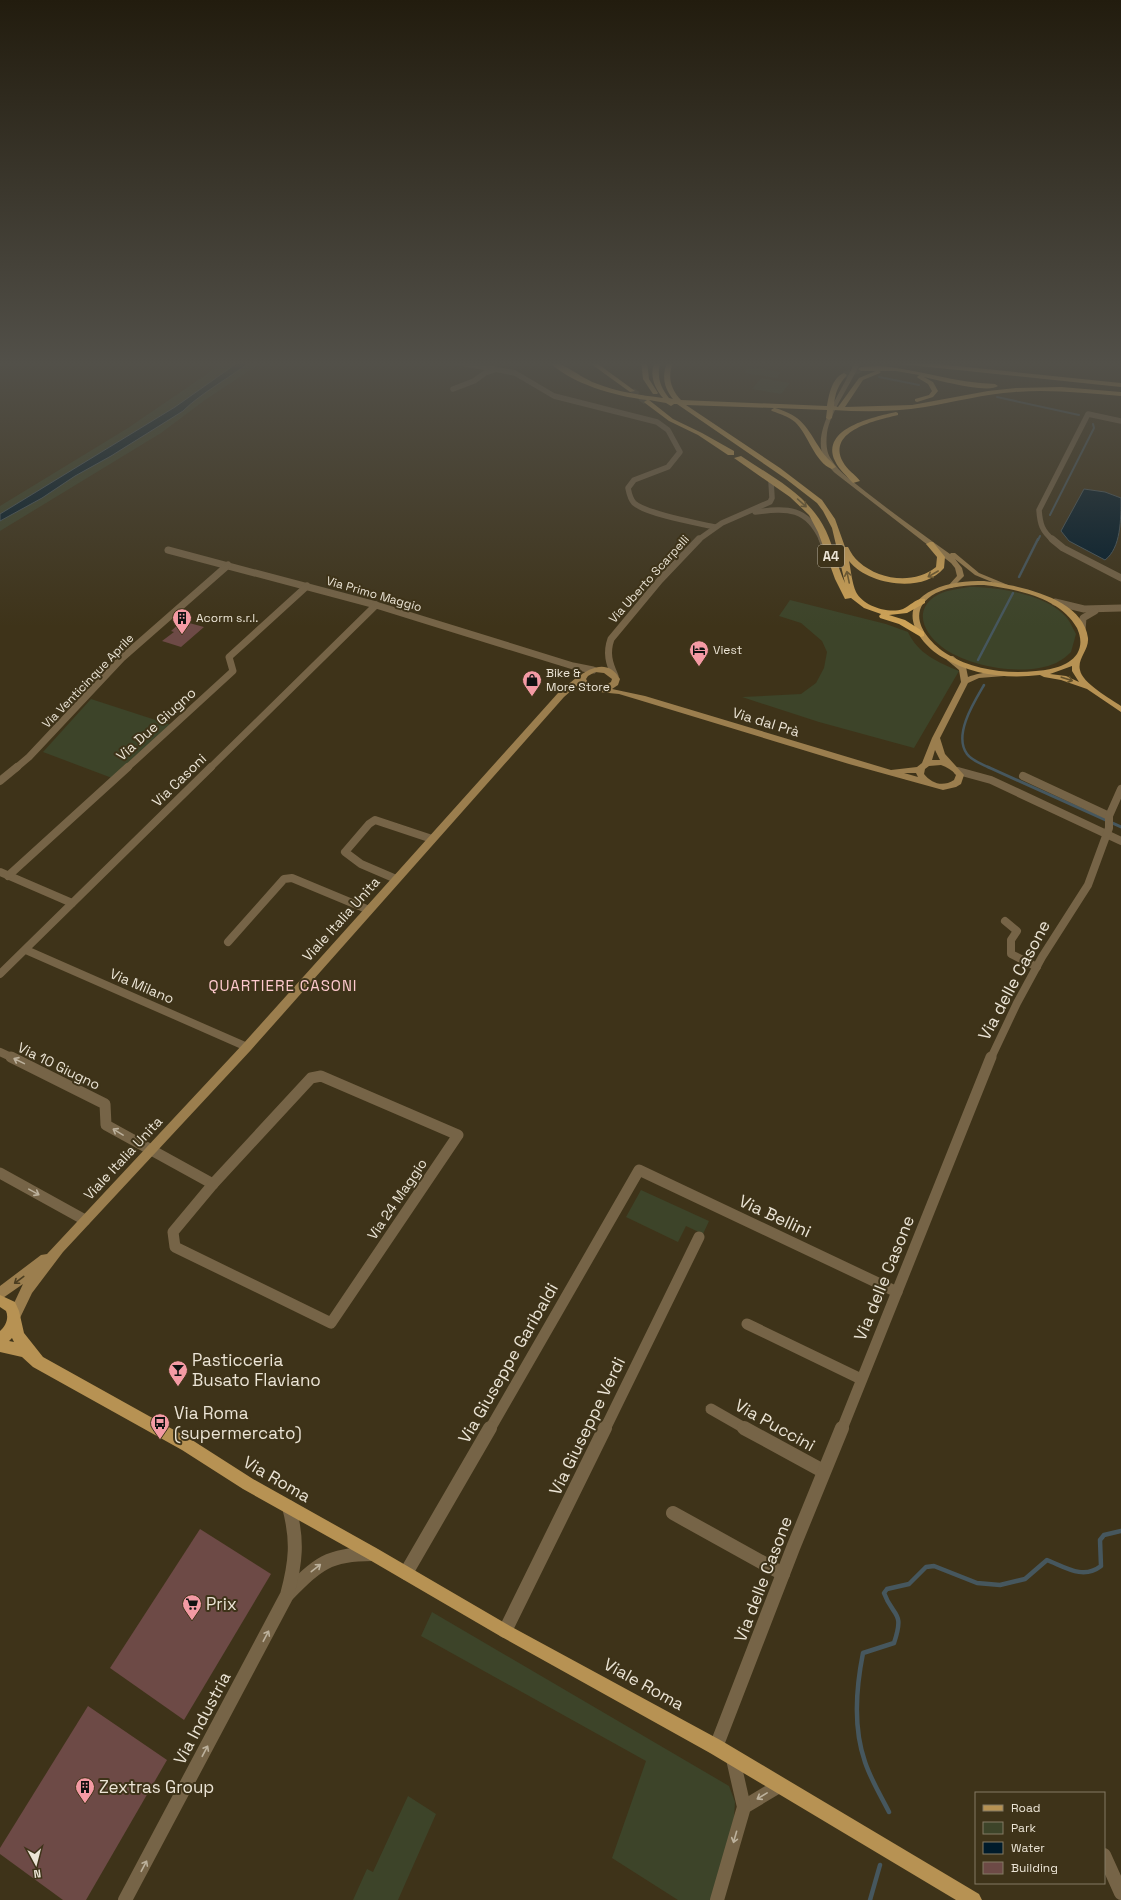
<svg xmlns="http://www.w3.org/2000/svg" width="1121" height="1900" viewBox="0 0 1121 1900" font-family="'Space Grotesk',sans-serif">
<rect width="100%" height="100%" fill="#3e3319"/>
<g fill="#3d4429">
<path d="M226 361H264L205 400 161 433 0 531V506L128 428Z"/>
<path d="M749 367 781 372 777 378 744 373Z"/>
<path d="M761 378 790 383 781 394 752 389Z"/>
<path d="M969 587C998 587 1048 594 1067 618 1071 623 1073 629 1076 634L1071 652C1067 656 1062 660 1056 663 1025 677 968 667 942 647 925 634 913 612 934 597 944 590 958 589 969 587Z"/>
<path d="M790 600 886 624 908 632C918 654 938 662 959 671L914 748 819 722 742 697 801 694 816 683 824 668 827 652 822 641 801 623 779 616Z"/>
<path d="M91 699 171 725 112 778 43 752Z"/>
<path d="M641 1190 709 1221 703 1234 686 1226 678 1242 626 1217Z"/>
<path d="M432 1612 729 1786 735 1802 734 1818 712 1900H678L612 1858 646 1761 421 1636Z"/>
<path d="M408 1796 436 1814 398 1900H353L367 1869 373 1872Z"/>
</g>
<g fill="#001b2b" stroke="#46575e">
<path d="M240 361H251C230 378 202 392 183 411L111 456 75 476 42 498 0 521V514L175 407Z"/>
<path d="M1084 489 1105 492 1121 498C1121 519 1121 548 1105 560L1069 541 1061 531Z"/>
</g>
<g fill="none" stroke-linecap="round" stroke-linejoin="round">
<g stroke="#46575e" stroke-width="2">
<path d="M879 377 919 385"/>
<path d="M997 397 1079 415"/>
<path d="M1050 515 1094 428 1093 424"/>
<path d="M1038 540 1040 536"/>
</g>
<g stroke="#46575e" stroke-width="2.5">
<path d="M1019 577 1038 539"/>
<path d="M978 660 1013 593"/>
<path d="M984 685C974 702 953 735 967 754 972 761 982 764 990 768"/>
</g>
<path stroke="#46575e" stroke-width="3" d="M988 767 1121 827"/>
<g stroke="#46575e" stroke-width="4.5">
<path d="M889 1812C881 1796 871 1780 865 1762 853 1728 856 1688 863 1653L894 1643C905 1610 893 1618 884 1593L887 1589 909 1584 926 1567 934 1566 977 1583 1000 1585 1025 1579 1047 1560C1065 1567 1083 1580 1101 1566L1100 1540 1104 1535 1121 1531"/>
<path d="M870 1900 880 1865"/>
</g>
</g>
<g fill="#6d4a46">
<path d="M182 621 204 627 181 647 162 641 174 632 171 631Z"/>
<path d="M200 1529 271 1574 184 1720 110 1668Z"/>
<path d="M88 1706 167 1760 86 1900H63L0 1854V1848Z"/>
</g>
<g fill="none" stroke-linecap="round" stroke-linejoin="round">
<g stroke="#584e35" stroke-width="7" stroke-dasharray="7 3.5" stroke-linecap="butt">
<path d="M844 375 861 369"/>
<path d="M632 391 647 402"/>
</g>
<g stroke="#766447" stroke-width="5.5">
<path d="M450 361 515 373 554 396 657 422 668 430 680 452 668 467 634 480 628 488C629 493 630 499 634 503 646 514 697 523 715 527"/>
<path d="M453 389 474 381 485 373 494 370"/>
<path d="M755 512C788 508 807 507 822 540"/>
<path d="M698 540 722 523 770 502 772 498 771 481"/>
<path d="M1053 540C1042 531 1040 524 1039 510L1088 414 1121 421"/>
</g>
<g stroke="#766447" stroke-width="7">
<path d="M822 539 824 544"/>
<path d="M1052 539 1063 548 1121 578"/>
<path d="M168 550 376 605 573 666 593 670"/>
<path d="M1055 602 1084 609 1121 608"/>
<path d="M1082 630 1083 618 1095 611"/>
<path d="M615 676C609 663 606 653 611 639L660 580 699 539"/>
<path d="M16 768 29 757 122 658 228 565"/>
<path d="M127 768 233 671 229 657 307 586"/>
<path d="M210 768 376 605"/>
</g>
<g stroke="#766447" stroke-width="8">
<path d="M958 771 991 780 1121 841"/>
<path d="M1023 776 1109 816"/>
<path d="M0 781 17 767"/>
<path d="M0 872 72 903"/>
<path d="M8 876 128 767"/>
<path d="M396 879 361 864 345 852 369 824 375 820 432 839"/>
<path d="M1005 921 1017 931 1011 940V954L1037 967"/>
<path d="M228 942 284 879 292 878 369 910"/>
<path d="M26 950 247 1047"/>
<path d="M0 974 211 767"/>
<path d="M0 1052 13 1058"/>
<path d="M991 1058 1017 1003 1042 957 1088 885 1109 828V816L1121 789"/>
</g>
<g stroke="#766447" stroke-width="11">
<path d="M11 1057 105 1104 106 1125 213 1184"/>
<path d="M321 1076 458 1135 331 1323 175 1247 173 1232 213 1184 311 1078Z"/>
<path d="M0 1173 85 1220"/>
<path d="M747 1324 861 1379"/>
<path d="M711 1409 746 1429"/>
<path d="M490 1429 639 1170 897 1292"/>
<path d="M605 1429 699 1237"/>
<path d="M842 1429 991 1057"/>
</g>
<g stroke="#766447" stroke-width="14">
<path d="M744 1428 823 1471"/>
<path d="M673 1513 783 1574"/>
<path d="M406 1573 490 1428"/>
<path d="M288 1594C318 1564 328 1554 372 1554"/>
<path d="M505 1631 605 1428"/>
<path d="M716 1747 793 1548 842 1428"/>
<path d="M744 1807 779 1786"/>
<path d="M1104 1855 1121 1893"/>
<path d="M125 1900 287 1595C296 1562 298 1540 289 1507"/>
<path d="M717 1900 744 1807 733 1759"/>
</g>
<g fill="#9b7e4e" fill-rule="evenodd">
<path d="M855 361H861C852 383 830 412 827 433 826 442 826 452 831 459 839 473 854 482 866 492 894 514 922 534 950 554L951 553H955L979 573 1008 585V587H1004L975 575 955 559 962 568 964 576 952 588H948V586L957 576 955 568 951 563 835 473C831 469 826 464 824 458 810 430 845 388 855 361Z"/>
<path d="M947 656H953L966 667 968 677C976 673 1001 669 1008 674L1004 676 979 678 968 683 940 738 945 754 964 775 961 784 956 787 943 790 849 764 639 700 619 694 589 691 585 689 580 683 564 697 251 1050 63 1252 32 1293 19 1320 14 1322 9 1320 8 1316 23 1284 0 1300V1286L41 1255 47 1254 243 1044 558 693C574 680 603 650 620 679L618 685 612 689 645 696 891 770 917 767 922 763 932 738 961 682 959 670 947 660ZM595 672 604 673 612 679 611 682 602 687 590 686 586 679 588 676ZM935 750 940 760H932ZM941 765C947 767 952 770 956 775L954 780C943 787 932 784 924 774L925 769 929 766ZM904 773H916L918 777Z"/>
</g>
<g fill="#b79253" fill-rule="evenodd">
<path d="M984 581C1016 585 1083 597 1088 638 1089 650 1077 659 1080 670 1082 683 1111 699 1121 706V712L1087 689 1061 680 1044 677 1040 675C1007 679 971 675 942 657 917 642 895 607 933 590 949 582 967 581 984 581ZM984 585C1016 589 1060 597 1077 628 1081 637 1082 646 1077 654 1068 667 1049 670 1036 671 1006 674 973 670 947 654 925 640 903 611 936 593 951 586 968 585 984 585ZM1072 666V671L1079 682 1066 676 1050 674Z"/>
<path d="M0 1295 15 1302 19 1311 24 1333 43 1357 192 1440 253 1479 378 1549 510 1626 722 1741 979 1894 982 1900H956L710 1753 500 1636 368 1559 243 1489 182 1450 33 1367 22 1357 0 1352V1331C6 1326 9 1318 6 1311L0 1307ZM12 1338 14 1342 9 1341Z"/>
</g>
<g fill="#d0a457" fill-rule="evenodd">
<path d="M548 361C562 361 581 378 595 383 617 392 640 395 663 398 654 387 649 375 655 361H661C656 375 660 387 669 398L673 399C664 388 661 375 668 361H674C667 375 670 389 681 400L827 406C829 394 832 378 844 373L847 375C838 385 835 393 834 406L838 407 859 378 878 370 881 372 880 373 863 380 845 407 912 405 988 391 1016 388 1061 387 1121 392V396C1086 393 1050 389 1015 392 984 394 955 402 925 407 894 412 864 412 833 410L832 418 829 420 826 418 827 410 775 408C803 416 806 427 821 450 825 457 831 461 836 467L832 469C815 463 808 434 795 422 788 416 780 414 772 411L771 410 774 408 686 405 780 468 822 500 835 519 845 547H848C851 553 854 558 859 562 879 580 914 585 936 567L937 557 926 544 930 542H933L945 557 944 568C923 594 868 585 849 561 851 571 852 583 856 592 863 606 888 614 903 609 910 606 917 597 925 599V603L907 613 889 615 905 620 924 632V636L921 637 899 624 880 618 879 616 881 614 864 608 851 598 845 599 835 579 818 532 809 515 790 497 734 458 741 456C772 477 809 495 826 531 834 548 837 566 845 583L832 528 823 511 817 503 786 479 677 404H674L671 406 666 403 649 400 673 419 702 433 734 451V455H728L698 435 669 421 645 403 644 402 647 400C615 396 571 384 548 361Z"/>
<path d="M587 361H594L635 391 630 392Z"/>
<path d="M641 361H647L649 379 658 393 657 394H653L643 379Z"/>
<path d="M887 361H908L1121 383V387L890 363Z"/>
<path d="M879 366C918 369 955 383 995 384L998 386C988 394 938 380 924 377L933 382 938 391 933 397 917 402 915 401V399L929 395 932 391 928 384 918 378 917 377 919 375 896 371H861L858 369 861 367Z"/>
<path d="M896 412 898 413V415C878 420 826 430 843 462 847 470 855 474 860 481L853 483C847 476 839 470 835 461 820 428 874 417 896 412Z"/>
</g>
</g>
<defs><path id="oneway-shaft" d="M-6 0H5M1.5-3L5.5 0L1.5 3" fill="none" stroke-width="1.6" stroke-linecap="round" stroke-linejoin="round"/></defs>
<g stroke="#715b2f">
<use href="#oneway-shaft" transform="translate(802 503) rotate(42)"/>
<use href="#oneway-shaft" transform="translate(933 574) rotate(150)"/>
<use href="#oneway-shaft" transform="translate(848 577) rotate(-102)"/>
</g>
<use stroke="#62502a" href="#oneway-shaft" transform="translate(1067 679) rotate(18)"/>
<g stroke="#bcb19c">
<use href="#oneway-shaft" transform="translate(19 1061) rotate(-154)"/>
<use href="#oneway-shaft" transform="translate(118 1132) rotate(-149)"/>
<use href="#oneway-shaft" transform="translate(34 1192) rotate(29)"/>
<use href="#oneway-shaft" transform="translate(316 1568) rotate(-38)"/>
<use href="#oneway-shaft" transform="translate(266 1636) rotate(-62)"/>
<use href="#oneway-shaft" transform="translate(205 1751) rotate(-62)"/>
<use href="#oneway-shaft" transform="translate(762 1796) rotate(149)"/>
<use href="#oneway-shaft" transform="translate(735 1837) rotate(106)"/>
<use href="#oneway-shaft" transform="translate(144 1866) rotate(-62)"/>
</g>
<use stroke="#4c3e21" href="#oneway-shaft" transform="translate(19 1280) rotate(143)"/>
<linearGradient id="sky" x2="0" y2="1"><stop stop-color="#221c0e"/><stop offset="0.58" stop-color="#525049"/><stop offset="1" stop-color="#525049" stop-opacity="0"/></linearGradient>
<rect width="1121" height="627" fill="url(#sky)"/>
<defs>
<symbol id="building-pin" viewBox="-11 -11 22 30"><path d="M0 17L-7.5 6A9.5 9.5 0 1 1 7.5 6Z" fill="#f49aa4" stroke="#3e3319"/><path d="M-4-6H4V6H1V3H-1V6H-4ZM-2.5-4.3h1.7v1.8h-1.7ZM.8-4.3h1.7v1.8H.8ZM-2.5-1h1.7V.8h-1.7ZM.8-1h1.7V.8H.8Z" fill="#111"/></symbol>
<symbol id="hotel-pin" viewBox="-11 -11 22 30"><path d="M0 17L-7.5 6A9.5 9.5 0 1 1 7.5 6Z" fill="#f49aa4" stroke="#3e3319"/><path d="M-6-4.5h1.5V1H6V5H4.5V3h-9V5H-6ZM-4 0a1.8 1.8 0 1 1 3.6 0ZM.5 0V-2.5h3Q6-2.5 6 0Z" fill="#111"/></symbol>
<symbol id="shop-pin" viewBox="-11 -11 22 30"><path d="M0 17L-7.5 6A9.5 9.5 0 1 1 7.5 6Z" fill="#f49aa4" stroke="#3e3319"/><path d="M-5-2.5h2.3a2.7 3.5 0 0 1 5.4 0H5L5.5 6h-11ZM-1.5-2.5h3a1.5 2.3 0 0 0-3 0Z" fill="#111"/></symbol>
<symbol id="bar-pin" viewBox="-11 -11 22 30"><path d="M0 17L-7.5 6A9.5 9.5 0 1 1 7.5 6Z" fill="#f49aa4" stroke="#3e3319"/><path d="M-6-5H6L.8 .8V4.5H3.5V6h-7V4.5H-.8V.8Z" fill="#111"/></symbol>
<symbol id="bus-pin" viewBox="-11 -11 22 30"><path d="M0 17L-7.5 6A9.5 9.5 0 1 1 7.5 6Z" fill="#f49aa4" stroke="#3e3319"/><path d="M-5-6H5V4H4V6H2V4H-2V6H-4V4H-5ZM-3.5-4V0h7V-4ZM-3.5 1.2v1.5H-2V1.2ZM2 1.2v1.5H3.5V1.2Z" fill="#111"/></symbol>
<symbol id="supermarket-pin" viewBox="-11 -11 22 30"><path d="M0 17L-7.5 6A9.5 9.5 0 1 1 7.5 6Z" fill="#f49aa4" stroke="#3e3319"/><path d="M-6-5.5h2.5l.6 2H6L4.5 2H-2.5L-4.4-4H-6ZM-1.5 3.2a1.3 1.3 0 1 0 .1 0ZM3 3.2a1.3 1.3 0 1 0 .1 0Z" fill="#111"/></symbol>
</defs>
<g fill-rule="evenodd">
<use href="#building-pin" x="171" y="607" width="22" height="30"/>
<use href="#hotel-pin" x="688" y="639" width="22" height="30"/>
<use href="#shop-pin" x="521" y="669" width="22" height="30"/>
<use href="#bar-pin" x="167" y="1359" width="22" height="30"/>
<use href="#bus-pin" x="149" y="1412" width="22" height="30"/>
<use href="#supermarket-pin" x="181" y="1593" width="22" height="30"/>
<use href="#building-pin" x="74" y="1776" width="22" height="30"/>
</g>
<g text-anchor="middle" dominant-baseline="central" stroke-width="4" stroke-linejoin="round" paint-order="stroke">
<g font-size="12" fill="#ebe4d5" stroke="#3e3319">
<text transform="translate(649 579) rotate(-48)">Via Uberto Scarpelli</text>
<text transform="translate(374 594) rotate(16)">Via Primo Maggio</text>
<text transform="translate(88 681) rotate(-46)">Via Venticinque Aprile</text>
</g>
<g font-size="12" fill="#ebe4d5" stroke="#3e3319" text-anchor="start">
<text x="196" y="618">Acorm s.r.l.</text>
<text x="713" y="650">Viest</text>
<text x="546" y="673">Bike &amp;<tspan x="546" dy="14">More Store</tspan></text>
</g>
<rect fill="#3e3319" stroke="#b7af9d" stroke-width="1" x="818" y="545" width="26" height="22" rx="3"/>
<g font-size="13" font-weight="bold" fill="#ebe4d5">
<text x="831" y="556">A4</text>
</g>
<g font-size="14" fill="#ebe4d5" stroke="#3e3319">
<text transform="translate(766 722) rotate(17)">Via dal Prà</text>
<text transform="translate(156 724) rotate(-42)">Via Due Giugno</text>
<text transform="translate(179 780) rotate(-44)">Via Casoni</text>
<text transform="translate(341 919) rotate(-48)">Viale Italia Unita</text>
<text transform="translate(142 986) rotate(23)">Via Milano</text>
<text transform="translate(59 1066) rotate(26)">Via 10 Giugno</text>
<text transform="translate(123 1158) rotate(-47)">Viale Italia Unita</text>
<text transform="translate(397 1199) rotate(-56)">Via 24 Maggio</text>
</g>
<g font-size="15" letter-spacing="1" fill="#fecace" stroke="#3e3319">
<text x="283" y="985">QUARTIERE CASONI</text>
</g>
<g font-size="17" fill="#ebe4d5" stroke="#3e3319">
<text transform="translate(1014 980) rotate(-62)">Via delle Casone</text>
<text transform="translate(775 1216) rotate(25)">Via Bellini</text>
<text transform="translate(884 1278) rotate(-68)">Via delle Casone</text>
<text transform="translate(508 1363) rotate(-60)">Via Giuseppe Garibaldi</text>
<text transform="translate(775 1425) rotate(29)">Via Puccini</text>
<text transform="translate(587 1426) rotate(-64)">Via Giuseppe Verdi</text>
<text transform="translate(277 1479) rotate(30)">Via Roma</text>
<text transform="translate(763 1579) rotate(-69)">Via delle Casone</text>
<text transform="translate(644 1684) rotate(29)">Viale Roma</text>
<text transform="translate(202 1718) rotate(-62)">Via Industria</text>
</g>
<g font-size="17" fill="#ebe4d5" stroke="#3e3319" text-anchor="start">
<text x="192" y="1360">Pasticceria<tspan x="192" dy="20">Busato Flaviano</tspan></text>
<text x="174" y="1413">Via Roma<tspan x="174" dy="20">(supermercato)</tspan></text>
<text x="206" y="1604">Prix</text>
<text x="99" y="1787">Zextras Group</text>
</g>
</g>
<rect x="975" y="1792" width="130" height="92" fill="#3e3319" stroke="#837a64"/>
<rect x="983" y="1805" width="20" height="6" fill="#b79253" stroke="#837a64"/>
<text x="1011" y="1812" font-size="12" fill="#ebe4d5">Road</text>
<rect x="983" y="1822" width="20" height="12" fill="#3d4429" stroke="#837a64"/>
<text x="1011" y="1832" font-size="12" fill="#ebe4d5">Park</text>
<rect x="983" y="1842" width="20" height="12" fill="#001b2b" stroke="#837a64"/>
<text x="1011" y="1852" font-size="12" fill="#ebe4d5">Water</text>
<rect x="983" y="1862" width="20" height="12" fill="#6d4a46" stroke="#837a64"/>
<text x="1011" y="1872" font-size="12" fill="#ebe4d5">Building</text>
<g transform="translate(36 1864) rotate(173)" stroke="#3e3319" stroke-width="3" paint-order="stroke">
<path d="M0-3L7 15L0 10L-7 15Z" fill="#ebe4d5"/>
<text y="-6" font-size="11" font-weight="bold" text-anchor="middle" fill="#ebe4d5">N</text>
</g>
</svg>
